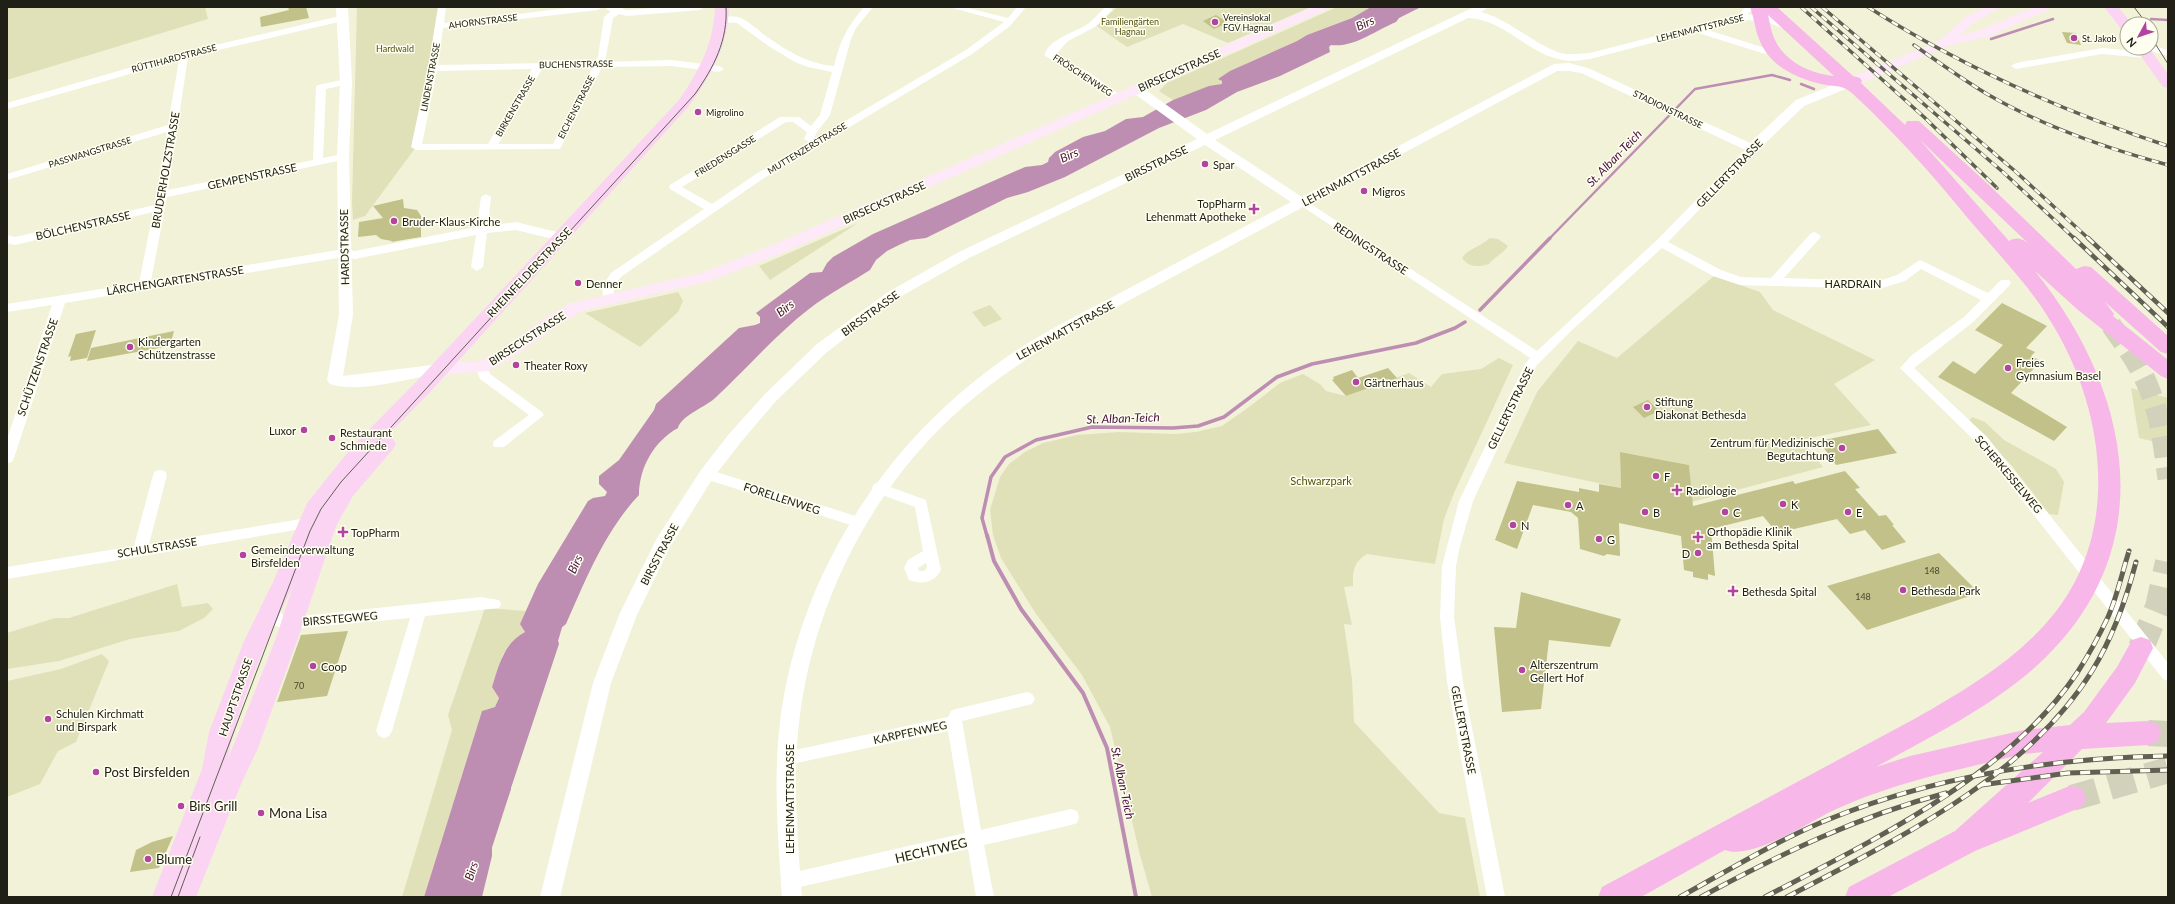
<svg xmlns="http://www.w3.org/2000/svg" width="2175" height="904" viewBox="0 0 2175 904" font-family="Lato,sans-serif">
<rect width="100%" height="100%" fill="#f2f2d9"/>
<g fill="#e0e1b8">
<path d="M7 7H205L208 19 7 80Z"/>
<path d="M357 7H442L416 147 365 216 353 220 352 202Z"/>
<path d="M1117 7H1311L1228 43 1183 24 1127 47 1097 26Z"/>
<path d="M1337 7H1371L1352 18 1307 35 1297 41 1248 63 1219 79 1222 81V84L1173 100 1159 91 1167 83Z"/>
<path d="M858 223 770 280 759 266Z"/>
<path d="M1490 238 1498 239 1508 246C1503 254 1494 257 1489 264 1479 267 1469 268 1462 258 1467 249 1482 246 1490 238Z"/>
<path d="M1714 276 1760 292 1773 310 1875 360 1834 384 1871 425 1801 440 1823 467 1692 502 1689 465 1620 452 1621 488 1504 463 1537 392 1578 341 1617 358Z"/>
<path d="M678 292 683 301 678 312 640 347 585 313Z"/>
<path d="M990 305 1002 319 984 327 972 312Z"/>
<path d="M1499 358 1513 365 1454 493 1444 519 1435 564 1367 554C1353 563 1353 570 1353 586L1344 587 1352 625 1344 624 1352 679 1354 722 1439 813 1465 818 1480 897H1152L1140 855 1110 727 1082 675 1036 614 1001 558 993 535 990 510 1000 477 1009 464 1025 452 1043 443 1077 435 1120 432 1175 434 1196 432 1222 426 1249 407 1280 383 1303 374 1320 384 1326 391 1346 396 1409 373 1431 387 1442 374 1481 369Z"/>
<path d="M2131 388 2168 398V445L2139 438Z"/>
<path d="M1972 417 1985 422 2004 440 2056 469 2064 482 2058 515 2049 514 2012 466 1969 421Z"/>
<path d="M177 584 182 607 208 603 213 609 204 618 179 631 130 639 59 661 7 669V633L55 618H69Z"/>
<path d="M485 608 526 611 520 624 525 632 503 654 492 687 499 698 495 707 482 711 424 897H402L452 730 448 715Z"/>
<path d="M102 654 109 661 76 742 58 751 40 784 7 797V681L61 669Z"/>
</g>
<path fill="#bd8eb2" d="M1371 7H1421L1399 18 1396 22C1376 30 1354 48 1331 45L1329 47 1330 52 1280 76 1237 92 1206 110 1159 128 1065 177 1028 192 1007 198 926 238 910 240 899 245 887 251 876 260 870 270C850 283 828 294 809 309 774 336 747 369 714 399 703 408 681 416 678 428 654 441 639 468 639 495 605 531 586 579 566 624L561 628 543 629 542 635 557 637 559 644 507 800 499 817 479 816 473 824 492 828V856L482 897H424L482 711 495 707 499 698 492 687C499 665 504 643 525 632L520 624 538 584 588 501 593 498 605 496 607 492 599 484V476L619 460 654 410 656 404 739 328 755 325 760 323V317L756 313 810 273 822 272 827 263 833 257 873 234 1025 167 1042 165 1048 162 1049 158 1055 152 1083 137 1105 131 1126 119 1143 117 1173 100 1209 86 1222 84V81L1218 79 1230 71 1297 41 1307 35 1352 18Z"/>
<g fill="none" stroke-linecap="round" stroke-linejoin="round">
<g stroke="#bd8eb2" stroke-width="2.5">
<path d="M2151 19 2168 20"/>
<path d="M1991 39 2053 19"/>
<path d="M1801 84 1814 89"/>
<path d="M1549 239 1695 89 1772 75 1790 80"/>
</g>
<g stroke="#bd8eb2" stroke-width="3.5">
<path d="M1480 310 1550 238"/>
<path d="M987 536 982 518 991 477 1005 457 1036 440 1092 427 1173 428 1198 426 1224 417 1277 377 1312 364 1416 343 1455 328 1465 322"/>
</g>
<path stroke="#bd8eb2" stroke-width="4" d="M987 535 994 561 1021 609 1083 693 1107 748 1136 897"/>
<g fill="#bd8eb2" fill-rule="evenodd">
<path d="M558 590 567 593 570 600 551 665 547 673 538 676 529 673 525 665 546 600 549 593Z"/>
<path d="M497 776 507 780 511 789 476 897H448L483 789 487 780Z"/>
</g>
</g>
<g fill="#c1c189">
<path d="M288 7H306L309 18 261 27 260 17 289 10Z"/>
<path d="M1216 15 1228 23 1214 29 1203 21Z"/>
<path d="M2062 32 2076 33 2081 45 2067 43Z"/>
<path d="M403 199 404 208 417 210 421 216V237L391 242 392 241 381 239 376 235 358 237 359 222 383 218 373 206Z"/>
<path d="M2002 303 2047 326 2026 348 2035 352 2031 356 2041 361 2011 393 2067 427 2054 441 1938 377 1953 361 1975 374 2003 345 1975 330Z"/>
<path d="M96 330 87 358 70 361 71 356 68 357 76 334Z"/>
<path d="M174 331 170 346 87 361 91 348Z"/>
<path d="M1388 368 1397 378 1346 396 1332 380 1334 379 1333 377 1352 370 1358 378Z"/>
<path d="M1648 400 1659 411 1644 418 1633 407Z"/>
<path d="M1878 429 1897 453 1836 465 1819 441Z"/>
<path d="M1620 452 1689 465 1693 506 1793 481 1795 484 1845 471 1860 488 1855 489 1879 516 1886 515 1894 525H1892L1906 542 1882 550 1865 530 1850 534 1837 519 1777 533 1763 516 1711 529 1715 576 1708 574V580L1693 577V572L1684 570 1681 536 1619 523 1620 556 1607 554 1604 556 1580 549 1578 518 1571 512 1533 505 1517 549 1495 540 1517 481 1579 492V488L1599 492V484L1621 488Z"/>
<path d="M1939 553 1979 593 1867 630 1827 586Z"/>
<path d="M1521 592 1621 619 1610 647 1549 640 1541 709 1502 712 1494 627 1516 628Z"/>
<path d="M348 631 327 696 277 702 301 635Z"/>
<path d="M173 836 159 868 130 872 136 850 152 842Z"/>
</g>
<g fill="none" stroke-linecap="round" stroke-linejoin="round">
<path stroke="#d2d2bc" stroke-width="21" stroke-dasharray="21 10" stroke-linecap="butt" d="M2111 325C2126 346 2141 367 2150 391 2161 419 2164 449 2168 479"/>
<g stroke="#d2d2bc" stroke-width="26" stroke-dasharray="26 13" stroke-linecap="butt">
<path d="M2141 648 2158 607 2168 562"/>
<path d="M2148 733 2168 734"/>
<path d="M2072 798 2168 770"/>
</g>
<g fill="#fff" fill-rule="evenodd">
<path d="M438 7H446L444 23 575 7H602L598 10 443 28 438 65 596 62 598 57 604 17 611 11 607 10 606 7H623V9L627 10 667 7H704L700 10 627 16 619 14 613 18 605 62 671 60 719 66 724 69 719 72 671 66 602 67 560 149 416 150 411 147 428 68ZM593 67 553 144H498L542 69ZM532 69 488 144H422L437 71Z"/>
<path d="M864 7H873L856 28 851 39 830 115 817 132 813 140 966 50 1004 22 949 7H964L1008 18 1017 7H1026L1010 26 972 54 764 178 622 276 615 284 612 302H604L602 287 611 273 704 209 670 189 669 187 670 185 780 117H799L811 126 820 115 832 72 808 67 795 62 770 47 737 23 719 22V18C727 16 736 15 743 19 750 23 757 29 763 34 784 49 807 64 834 66 841 39 846 29 864 7ZM786 122H793L807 132 804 139 810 142 756 174 712 204 682 187Z"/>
<path d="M1105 7 1113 9 1095 27 1068 41 1055 55 1090 73 1120 95V99L1117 100 1084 77 1045 56C1045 40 1079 31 1089 23 1095 18 1100 12 1105 7Z"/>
<path d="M1745 7H1754L1744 19H1738L1736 17Z"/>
<path d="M344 15 347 16V20L188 57 168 190 313 160 316 87 318 85 346 79 349 80V84L326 89 323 158 343 154 348 157 347 159 167 197 151 281 344 249 355 251 477 227 481 197 486 194 491 197 488 226 516 222 557 232 559 235 557 238 553 239 516 230 487 233 483 267 477 271 471 267 476 235 355 259 344 257 65 303 14 458 12 462 7 463V439L52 305 7 312V304L139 283 153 212 15 245 7 243V235L15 237 155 205 167 132 7 180V174L168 125 179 60 7 109V103L181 53Z"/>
<path d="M1695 26 1768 49 1770 51 1765 54 1762 53 1692 31 1690 29Z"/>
<path d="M2151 45 2168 50V56L2147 50 2145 48H2151Z"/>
<path d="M2102 48 2147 52 2152 55 2147 58 2102 54 2016 69 2011 66 2016 63Z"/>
<path d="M1752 146 1757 149 1756 151 1668 242 1721 270 1741 277 1771 278 1811 233 1815 232 1821 236 1819 239 1784 278 1879 281 1897 275 1920 260 1988 293 2001 280H2009L2011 283 2009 286 1972 323 1914 368 1987 437 2168 663V681L2163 679 1977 443 1900 368 1912 355 1964 317 1981 300 1921 269 1905 281 1879 289 1740 285 1713 276 1662 248 1570 332 1536 366 1473 501 1460 546 1456 566 1454 617 1463 682 1505 897H1487L1447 682 1440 617 1442 566 1459 501 1525 364 1530 358 1297 203 1298 201H1306L1537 351 1657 240 1748 147Z"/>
<path d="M482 363 486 364 490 374 542 412 544 415 504 447H494L493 444 494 441 529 415 480 379 476 367Z"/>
<path d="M707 469 862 518 864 522 862 526 857 527 702 478 700 474 702 470Z"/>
<path d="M160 470 165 471 167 475 149 544 307 518 312 519 314 523 312 527 307 528 7 579V567L134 546 153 475 155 471Z"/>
<path d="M879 483 926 500 941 570C934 583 922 585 909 580L904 568 908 560 923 551 915 507 874 492 872 488 874 484ZM926 563 927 568 924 571H919L918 568Z"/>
<path d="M481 597 499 600 501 604 499 608 425 616 392 731 389 736 384 738 379 736 376 731 410 618 292 629 281 628 272 624 265 607 267 603 272 601 277 603 283 616 292 617Z"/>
<path d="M1027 692 1032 694 1035 699 1032 704 962 721 981 830 1071 809 1077 811 1079 817 1077 823 1071 825 984 845 994 897H976L968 849 791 889 785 887 783 881 785 875 791 873 965 833 948 731 787 765 781 763 779 758 781 753 948 717 951 711 956 709Z"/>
</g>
<g fill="#fff" fill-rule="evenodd">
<path d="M336 7H348L352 82 349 157 353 315 343 376 440 364 445 365 448 369 445 373 440 374C407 378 361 394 330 384L327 380 339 315 337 157 340 82Z"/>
<path d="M1474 7H1489L1481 12C1511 20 1539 49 1565 54 1573 55 1582 53 1590 53L1741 14 1772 16 1789 23 1797 29 1791 32 1766 21 1741 20 1590 59C1581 60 1572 62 1562 60 1528 54 1504 19 1468 18L1215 140 1302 197 1554 64 1569 63 1588 68 1750 143 1796 100 1850 78 1854 77 1860 81 1858 84 1804 106 1756 152 1752 153 1581 73 1569 71H1557L1057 339C1025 360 993 381 964 406 867 490 805 618 797 746 794 796 798 847 802 897H782C778 839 773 780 780 722 798 578 881 448 997 364 1035 336 1078 315 1120 293 1177 263 1234 232 1291 202L1205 145 969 258 898 298 827 352 776 401 741 442 713 478 670 547 637 615 611 683 560 897H540L593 683 619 615 657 538 701 470 729 434 766 393 817 344 888 292 959 252 1197 139 1132 92 1130 89 1132 86H1140L1207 134Z"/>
</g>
<g fill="#fde9f8" fill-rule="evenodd">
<path d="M1312 7H1328L1326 10 785 252 711 281 582 311 560 324 508 361 488 371 440 375 434 373 432 369 434 365 440 363 479 361 496 353 548 316 571 303 701 273 775 244Z"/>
<path d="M1985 7H2001L1972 24 1960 36 1980 30 2034 7H2050L2048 10 1990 36 1945 47 1859 84H1849L1847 81 1849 78 1939 41 1964 18Z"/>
</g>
<g fill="#fad4f2" fill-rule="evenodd">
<path d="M715 7H729C728 46 711 75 689 106L431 391 386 437 393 439 396 444 393 449 353 496 336 526 298 638 258 748 241 784 196 897H152L202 769 209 732 244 641 273 582 307 503 352 447 417 381 679 100C699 71 714 43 715 7ZM293 586 276 638 228 759C239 698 267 641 293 586Z"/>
<path d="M2104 7H2118L2132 24H2127V31L2122 30Z"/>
<path d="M2135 48H2149L2168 74V88L2163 87Z"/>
</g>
<path fill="#f7b7e9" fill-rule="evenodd" d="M1750 7H1777L1853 76 1860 78 1862 81 1861 83 1905 125 1907 121H1919L1990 186 2076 269 2084 266 2091 267 2168 336V354L2161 352 2105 302 2114 314 2113 316 2168 360V379L2161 376 2078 310 2035 271C2130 389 2163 544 2044 659 1996 705 1933 735 1876 767L1910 756 2024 730 2070 725 2084 712 2117 667 2132 640 2141 637 2150 640 2153 648 2135 683 2106 723 2148 721 2157 724 2161 733 2157 742 2148 745 2082 749 2028 803 2072 785 2082 789 2086 798 2082 807 1975 851 1888 897H1845L1849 887 1955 831 2043 752 2024 754C1957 770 1889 783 1826 814 1804 826 1749 860 1725 850L1641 897H1598L1602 887 1916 718C1967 689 2021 657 2057 610 2121 526 2104 407 2051 322 2028 283 1995 251 1966 216 1931 173 1895 133 1854 95 1843 84 1836 87 1821 84 1794 78 1769 65 1759 39 1755 29 1754 17 1750 7ZM1768 15 1834 76C1811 74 1785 62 1775 40 1771 32 1770 23 1768 15ZM1920 140 2033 248C2026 241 2019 235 2009 241Z"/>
<g stroke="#606053" stroke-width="1">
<path d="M2134 7 2147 24"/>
<path d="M2151 37 2168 64"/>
<path d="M171 897 310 531 321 509 341 482 695 94C714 67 728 40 726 7"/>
<path d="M178 897 200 837"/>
</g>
<defs>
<g id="rail-far2">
<path d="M1801 7 1924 117 1997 188"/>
<path d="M1811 7 2004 173 2075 239"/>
<path d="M1822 7 2015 171 2089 239"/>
<path d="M1868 7C1962 67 2062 111 2168 146"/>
<path d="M1914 45C1938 62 1962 79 1987 94 2044 127 2105 148 2168 165"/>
</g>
<g id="rail-far1">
<path d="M2074 238 2168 327"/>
<path d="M2088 238 2168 313"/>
</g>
<g id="rail">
<path d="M1981 785 2068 773 2168 770"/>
<path d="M1680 897C1727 871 1773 843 1822 822 1933 776 2049 758 2168 756"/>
<path d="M1701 897C1780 854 1859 816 1946 793"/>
<path d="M1765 897C1872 841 2008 776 2077 673 2088 656 2099 636 2108 617 2117 597 2122 573 2129 551"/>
<path d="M1787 897C1895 840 2025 779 2092 671 2113 637 2126 600 2136 562"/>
</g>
</defs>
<use href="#rail-far2" stroke="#606053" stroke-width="3.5"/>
<use href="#rail-far1" stroke="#606053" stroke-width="4.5"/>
<use href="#rail" stroke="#606053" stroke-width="5"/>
<use href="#rail-far2" stroke="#fefff0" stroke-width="2.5" stroke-dasharray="7" stroke-linecap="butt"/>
<use href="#rail-far1" stroke="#fefff0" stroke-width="3" stroke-dasharray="8" stroke-linecap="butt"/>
<use href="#rail" stroke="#fefff0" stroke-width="3.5" stroke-dasharray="10" stroke-linecap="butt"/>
</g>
<g fill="#b243a1" stroke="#fefff0" stroke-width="1.5">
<circle cx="1215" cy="22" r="4"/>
<circle cx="2074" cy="38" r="4"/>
<circle cx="698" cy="112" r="4"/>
<circle cx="1205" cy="164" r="4"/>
<circle cx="1364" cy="191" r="4"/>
<path d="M1252 203h4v4h4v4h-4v4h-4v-4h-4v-4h4z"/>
<circle cx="394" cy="221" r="4"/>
<circle cx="578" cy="283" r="4"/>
<circle cx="130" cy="347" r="4"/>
<circle cx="516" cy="365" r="4"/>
<circle cx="2008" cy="368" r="4"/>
<circle cx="1356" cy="382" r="4"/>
<circle cx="1647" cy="407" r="4"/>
<circle cx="304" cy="430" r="4"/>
<circle cx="332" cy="438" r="4"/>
<circle cx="1842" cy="448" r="4"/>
<circle cx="1656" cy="476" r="4"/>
<path d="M1675 484h4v4h4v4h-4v4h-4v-4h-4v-4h4z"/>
<circle cx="1783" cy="504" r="4"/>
<circle cx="1568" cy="505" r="4"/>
<circle cx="1645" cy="512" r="4"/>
<circle cx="1725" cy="512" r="4"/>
<circle cx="1848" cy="512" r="4"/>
<circle cx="1513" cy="525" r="4"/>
<path d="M341 526h4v4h4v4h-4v4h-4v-4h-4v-4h4z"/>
<path d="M1696 531h4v4h4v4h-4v4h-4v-4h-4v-4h4z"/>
<circle cx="1599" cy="539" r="4"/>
<circle cx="1698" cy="553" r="4"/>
<circle cx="243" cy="555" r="4"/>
<circle cx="1903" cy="590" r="4"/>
<path d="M1731 585h4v4h4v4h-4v4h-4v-4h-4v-4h4z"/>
<circle cx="313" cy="666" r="4"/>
<circle cx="1522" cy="670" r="4"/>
<circle cx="48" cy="719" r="4"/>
<circle cx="96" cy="772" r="4"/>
<circle cx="181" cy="806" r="4"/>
<circle cx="261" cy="813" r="4"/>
<circle cx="148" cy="859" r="4"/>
</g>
<g text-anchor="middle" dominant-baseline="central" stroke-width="3" stroke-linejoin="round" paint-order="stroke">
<g font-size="9" fill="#202017" stroke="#fefff0" text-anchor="start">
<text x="1223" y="17">Vereinslokal<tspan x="1223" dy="10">FGV Hagnau</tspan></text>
<text x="2082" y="38">St. Jakob</text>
<text x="706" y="112">Migrolino</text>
</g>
<g font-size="9" fill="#202017" stroke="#fefff0">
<text transform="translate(483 21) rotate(-7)">AHORNSTRASSE</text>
<text transform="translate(1700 28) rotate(-14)">LEHENMATTSTRASSE</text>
<text transform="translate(174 58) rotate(-15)">RÜTTIHARDSTRASSE</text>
<text transform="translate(576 64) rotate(-1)">BUCHENSTRASSE</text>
<text transform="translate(1083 75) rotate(33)">FRÖSCHENWEG</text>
<text transform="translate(430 77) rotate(-79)">LINDENSTRASSE</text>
<text transform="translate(515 106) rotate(-60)">BIRKENSTRASSE</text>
<text transform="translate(576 107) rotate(-63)">EICHENSTRASSE</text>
<text transform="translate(1668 109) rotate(26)">STADIONSTRASSE</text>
<text transform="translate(807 148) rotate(-31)">MUTTENZERSTRASSE</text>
<text transform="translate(90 152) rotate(-17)">PASSWANGSTRASSE</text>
<text transform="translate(725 156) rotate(-32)">FRIEDENSGASSE</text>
</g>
<g font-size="9" fill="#52500d" stroke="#fefff0">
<text x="1130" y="21">Familiengärten<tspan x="1130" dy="10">Hagnau</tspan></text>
<text x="395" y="48">Hardwald</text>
</g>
<g font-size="9" fill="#484834">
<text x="1932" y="570">148</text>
<text x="1863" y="596">148</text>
<text x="299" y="685">70</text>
</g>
<g font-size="11" fill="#202017" stroke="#fefff0">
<text transform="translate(1179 70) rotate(-24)">BIRSECKSTRASSE</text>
<text transform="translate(1156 163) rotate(-26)">BIRSSTRASSE</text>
<text transform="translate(165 170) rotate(-80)">BRUDERHOLZSTRASSE</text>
<text transform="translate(1729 173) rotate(-46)">GELLERTSTRASSE</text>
<text transform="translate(252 176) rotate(-12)">GEMPENSTRASSE</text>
<text transform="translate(1351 177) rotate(-28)">LEHENMATTSTRASSE</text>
<text transform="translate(884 202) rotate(-24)">BIRSECKSTRASSE</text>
<text transform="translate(83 225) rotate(-13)">BÖLCHENSTRASSE</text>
<text transform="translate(344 247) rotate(-91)">HARDSTRASSE</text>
<text transform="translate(1371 248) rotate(33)">REDINGSTRASSE</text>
<text transform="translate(529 272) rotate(-47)">RHEINFELDERSTRASSE</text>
<text transform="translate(175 280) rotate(-9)">LÄRCHENGARTENSTRASSE</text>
<text x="1853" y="283">HARDRAIN</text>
<text transform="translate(870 313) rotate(-36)">BIRSSTRASSE</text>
<text transform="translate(1065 330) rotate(-29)">LEHENMATTSTRASSE</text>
<text transform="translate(527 338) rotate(-33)">BIRSECKSTRASSE</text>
<text transform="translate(37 367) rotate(-71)">SCHÜTZENSTRASSE</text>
<text transform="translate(1510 408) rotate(-64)">GELLERTSTRASSE</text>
<text transform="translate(2009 474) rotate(50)">SCHERKESSELWEG</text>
<text transform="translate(782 498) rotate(18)">FORELLENWEG</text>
<text transform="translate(157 547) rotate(-9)">SCHULSTRASSE</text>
<text transform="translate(659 554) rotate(-62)">BIRSSTRASSE</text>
<text transform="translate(340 618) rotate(-5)">BIRSSTEGWEG</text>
<text transform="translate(235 697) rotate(-71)">HAUPTSTRASSE</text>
<text transform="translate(1464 730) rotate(79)">GELLERTSTRASSE</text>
<text transform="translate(910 732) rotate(-12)">KARPFENWEG</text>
<text transform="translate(789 799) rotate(-90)">LEHENMATTSTRASSE</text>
</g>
<g font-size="11" fill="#202017" stroke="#fefff0" text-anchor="start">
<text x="1213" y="164">Spar</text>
<text x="1372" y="191">Migros</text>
<text x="1246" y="203" text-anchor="end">TopPharm<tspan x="1246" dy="13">Lehenmatt Apotheke</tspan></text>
<text x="402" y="221">Bruder-Klaus-Kirche</text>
<text x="586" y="283">Denner</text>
<text x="138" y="341">Kindergarten<tspan x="138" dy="13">Schützenstrasse</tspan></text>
<text x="2016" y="362">Freies<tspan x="2016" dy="13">Gymnasium Basel</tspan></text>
<text x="524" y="365">Theater Roxy</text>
<text x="1364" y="382">Gärtnerhaus</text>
<text x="1655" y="401">Stiftung<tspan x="1655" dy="13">Diakonat Bethesda</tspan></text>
<text x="296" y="430" text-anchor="end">Luxor</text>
<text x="340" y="432">Restaurant<tspan x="340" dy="13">Schmiede</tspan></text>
<text x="1834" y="442" text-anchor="end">Zentrum für Medizinische<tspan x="1834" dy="13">Begutachtung</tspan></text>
<text x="1664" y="476">F</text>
<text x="1686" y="490">Radiologie</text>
<text x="1791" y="504">K</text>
<text x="1576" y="505">A</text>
<text x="1653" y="512">B</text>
<text x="1733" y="512">C</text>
<text x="1856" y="512">E</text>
<text x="1521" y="525">N</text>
<text x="1707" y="531">Orthopädie Klinik<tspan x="1707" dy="13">am Bethesda Spital</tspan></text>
<text x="351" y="532">TopPharm</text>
<text x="1607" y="539">G</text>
<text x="251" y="549">Gemeindeverwaltung<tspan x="251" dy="13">Birsfelden</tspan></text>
<text x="1690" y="553" text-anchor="end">D</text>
<text x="1911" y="590">Bethesda Park</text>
<text x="1742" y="591">Bethesda Spital</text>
<text x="1530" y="664">Alterszentrum<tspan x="1530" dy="13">Gellert Hof</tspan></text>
<text x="321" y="666">Coop</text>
<text x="56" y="713">Schulen Kirchmatt<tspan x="56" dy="13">und Birspark</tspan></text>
</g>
<g font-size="11" fill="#52500d" stroke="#fefff0">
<text x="1321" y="480">Schwarzpark</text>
</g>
<g font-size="12" font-style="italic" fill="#470f3f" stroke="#fefff0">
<text transform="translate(1365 23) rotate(-24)">Birs</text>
<text transform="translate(1069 155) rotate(-24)">Birs</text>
<text transform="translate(1614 158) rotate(-46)">St. Alban-Teich</text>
<text transform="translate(785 308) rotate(-37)">Birs</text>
<text transform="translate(1123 418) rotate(-2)">St. Alban-Teich</text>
<text transform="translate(575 564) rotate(-65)">Birs</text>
<text transform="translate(1123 783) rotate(78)">St. Alban-Teich</text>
<text transform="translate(471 871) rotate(-72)">Birs</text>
</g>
<g font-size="13" fill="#202017" stroke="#fefff0" text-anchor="start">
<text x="104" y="772">Post Birsfelden</text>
<text x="189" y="806">Birs Grill</text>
<text x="269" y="813">Mona Lisa</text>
<text x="156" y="859">Blume</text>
</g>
<g font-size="13" fill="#202017" stroke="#fefff0">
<text transform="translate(931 850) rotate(-13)">HECHTWEG</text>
</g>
</g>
<rect width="2175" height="904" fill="none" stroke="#202017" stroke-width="16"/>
<g transform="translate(2139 36) rotate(230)"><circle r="19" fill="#fefff0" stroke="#a5a699"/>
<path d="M0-3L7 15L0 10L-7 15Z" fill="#b243a1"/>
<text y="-6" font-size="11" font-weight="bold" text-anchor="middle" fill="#202017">N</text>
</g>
</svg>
